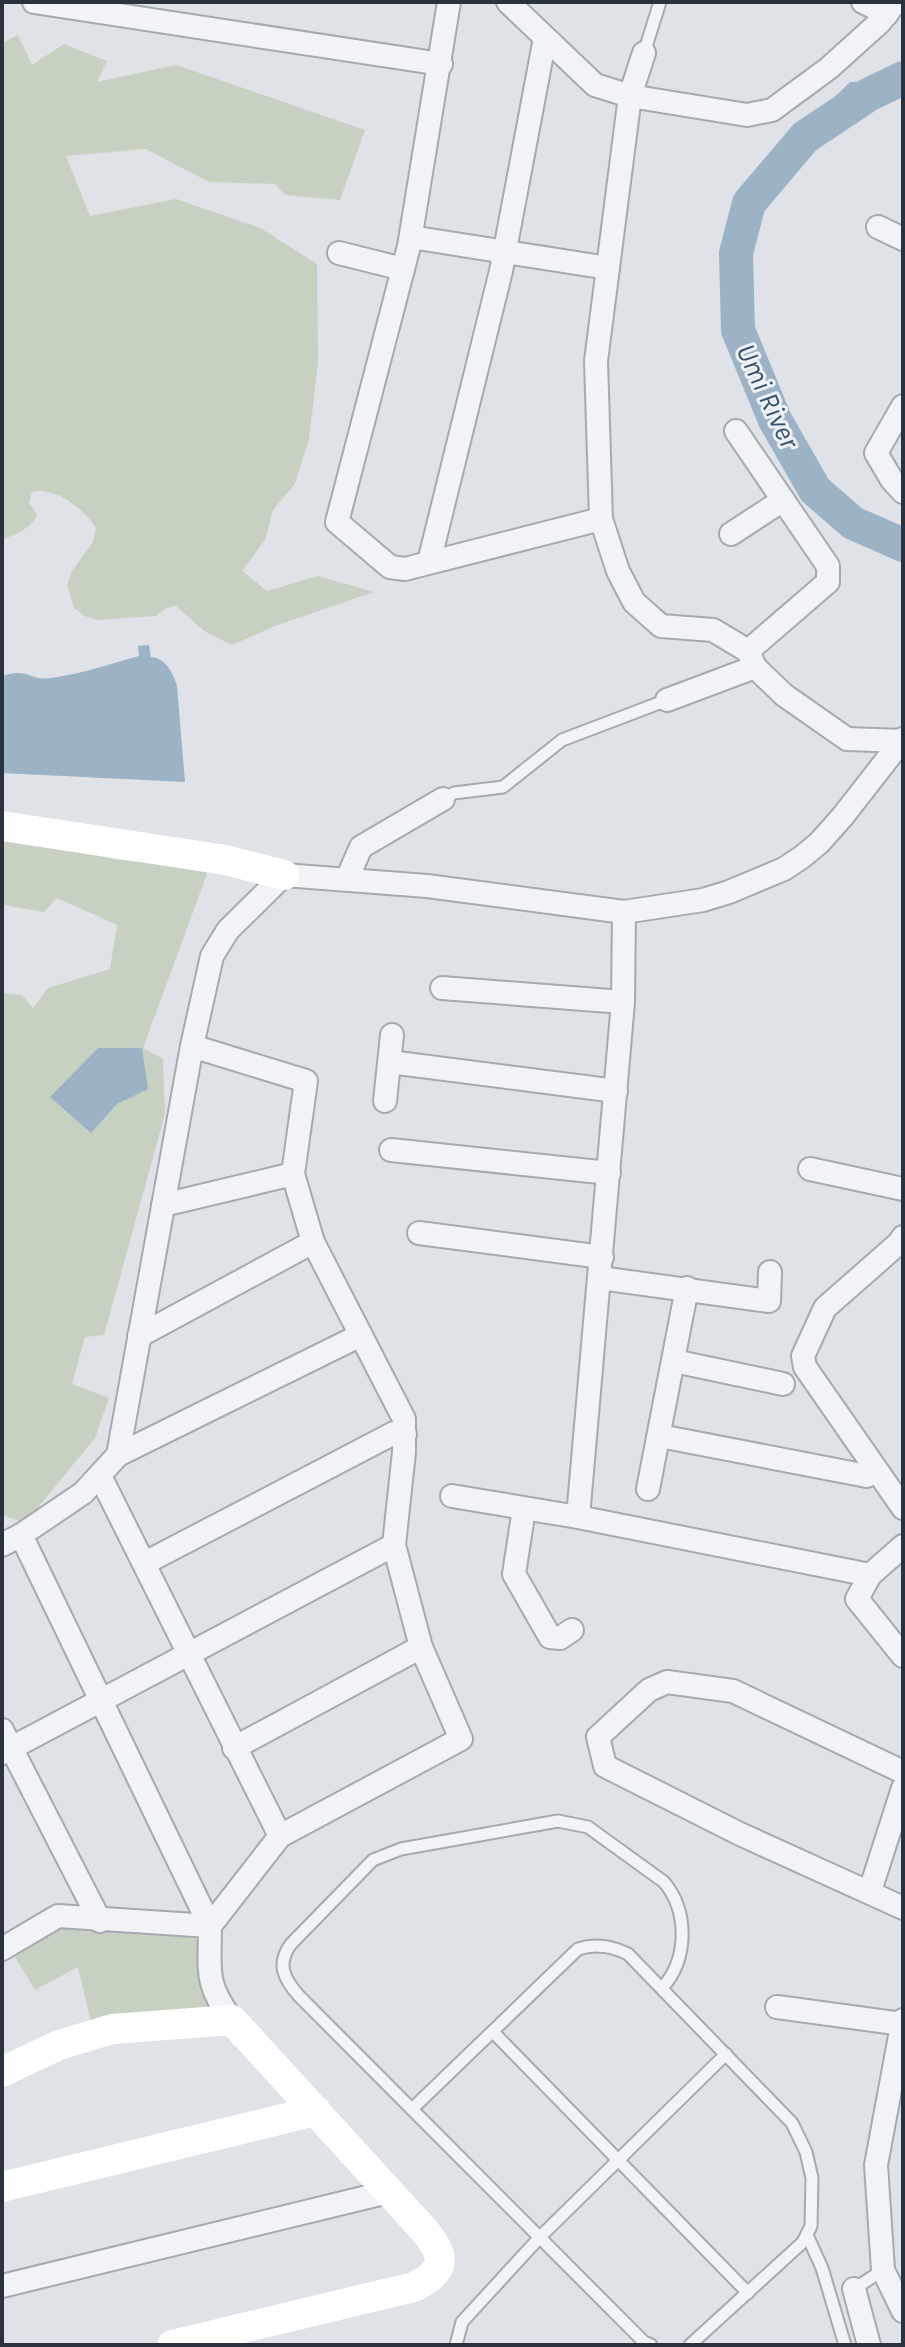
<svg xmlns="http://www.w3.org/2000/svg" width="905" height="2347" viewBox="0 0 905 2347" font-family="Karla,sans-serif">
<rect width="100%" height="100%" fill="#dfe3e7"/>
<g fill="#c6d1c1">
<path d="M18 35 32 65 64 44 107 61 97 82 176 65 365 130 340 200 285 195 275 184 209 182 146 149 66 156 90 216 176 199 260 228 317 264 318 362 309 439 295 484 273 510 265 540 242 571 267 591 318 576 374 592 275 626 232 645 204 631 176 606 166 608 156 616 98 620 87 617 74 608 67 585 72 571 93 542 96 528C84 509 55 486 32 492L29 503 37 514C32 529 15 534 2 540V43Z"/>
<path d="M2 836 118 860 165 863 194 847 207 874 143 1048 163 1059 165 1114 104 1335 85 1337 72 1384 109 1398 95 1438 25 1523 2 1515V993L22 995 33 1008 48 988 110 969 117 925 57 898 44 912 4 905Z"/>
<path d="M73 1927 204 1932 201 1984 214 2011 92 2027 78 1967 35 1990 15 1957 57 1930Z"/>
</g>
<g fill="#9cb2c5">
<path d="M903 62V86L876 109 866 104 849 114 804 148 793 138 850 82 880 81Z"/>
<path d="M149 645 151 657C166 658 173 673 177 686L185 782 2 773V676C27 667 30 681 51 678 81 674 110 664 139 656L138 646Z"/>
<path d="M98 1048H142L148 1089 117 1104 91 1133 50 1097Z"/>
</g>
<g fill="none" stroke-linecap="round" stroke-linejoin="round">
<path stroke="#9cb2c5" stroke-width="34" d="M903 78 868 95 805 137 749 203 736 253 738 330 775 420 815 490 853 523 903 545"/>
<defs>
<g id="lane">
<path d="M644 53 660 2"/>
<path d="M443 799 454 793 503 787 562 740 667 700"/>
<path d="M493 2032 748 2293"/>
<path d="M412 2109 578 1949C596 1943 612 1946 628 1954L792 2123 806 2152 812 2178 811 2226 803 2242 690 2345"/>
<path d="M807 2235 822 2268 845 2345"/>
<path d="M854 2289 883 2270"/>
<path d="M456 2345 462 2322 540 2237 726 2054"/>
<path d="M651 2345 644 2342 299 1996C284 1979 276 1964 291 1944L373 1860 401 1849 558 1821 588 1827 664 1882C689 1912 688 1960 662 1988"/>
</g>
<g id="street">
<path d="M34 2 441 64"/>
<path d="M449 2 409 246 337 522 390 567 405 569 601 519"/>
<path d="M508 2 595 85 630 96 747 115 772 110 829 68 880 22 896 2"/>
<path d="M863 2 887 14"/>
<path d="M644 53 630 96 596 361 601 519 618 571 634 602 661 626 713 630 748 651 755 667 784 695 847 739 903 741"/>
<path d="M878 227 903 239"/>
<path d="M411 237 608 268"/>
<path d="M339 253 403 269"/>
<path d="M903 406 876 453 892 480 903 492"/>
<path d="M736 431 828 566V582L748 651"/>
<path d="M731 534 783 500"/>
<path d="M429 562 501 271 545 38"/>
<path d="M667 700 755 667"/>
<path d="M347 879 361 847 443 799"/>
<path d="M624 912 623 1002 578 1517 870 1575"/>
<path d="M442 988 623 1002"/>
<path d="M192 1046 306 1081 293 1174 313 1242 404 1419V1452L394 1545 421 1647 461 1739 280 1836 210 1926"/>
<path d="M390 1062 616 1091"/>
<path d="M385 1101 392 1035"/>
<path d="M391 1150 609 1173"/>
<path d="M810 1169 903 1189"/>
<path d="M163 1205 293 1174"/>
<path d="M419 1233 602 1257"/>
<path d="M903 1237 899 1243 825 1308 803 1356 805 1367 903 1508"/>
<path d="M600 1278 769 1301 770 1272"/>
<path d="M139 1336 313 1242"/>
<path d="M674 1361 783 1384"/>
<path d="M660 1436 867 1476 875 1471"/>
<path d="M118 1455 192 1046 212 956 228 930 284 875 427 886 624 912 703 900 729 892 784 869 802 857 819 843 843 816 903 739"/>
<path d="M100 1476 280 1836"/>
<path d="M648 1489 687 1288"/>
<path d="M452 1496 578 1517"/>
<path d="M524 1509 514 1574 550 1637 560 1638 572 1630"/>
<path d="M21 1535 210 1926C210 1970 204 1983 232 2020"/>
<path d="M2 1545 21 1535 83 1493 118 1455 361 1335"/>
<path d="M903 1546 870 1575 857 1599 903 1656"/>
<path d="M145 1563 394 1433 405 1434"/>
<path d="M2 1730 100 1921"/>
<path d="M234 1748 421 1647"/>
<path d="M2 1753 394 1545"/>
<path d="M903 1772 733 1691 667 1682 649 1690 598 1737 605 1766 740 1834 903 1908"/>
<path d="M870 1891 903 1788"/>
<path d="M2 1949 58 1916 210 1926"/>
<path d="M777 2007 902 2024"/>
<path d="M903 2020 876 2165 883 2270 903 2311"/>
<path d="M2 2286 388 2192"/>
<path d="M854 2289 869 2345"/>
</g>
</defs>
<use href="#lane" stroke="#a5aab1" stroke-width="15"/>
<use href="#street" stroke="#a5aab1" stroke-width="26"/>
<use href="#lane" stroke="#f2f3f6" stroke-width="11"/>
<use href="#street" stroke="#f2f3f6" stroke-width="22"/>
<g stroke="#fff" stroke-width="30">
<path d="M2 826 225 860 284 875"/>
<path d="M2 2072 59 2045 112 2029 232 2020 424 2230C446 2257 447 2270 414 2287L172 2345"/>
<path d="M2 2187 316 2111"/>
</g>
</g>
<g text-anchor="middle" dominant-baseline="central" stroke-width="6" stroke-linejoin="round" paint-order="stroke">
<g font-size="28" font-style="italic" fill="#36526f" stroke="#eff2f5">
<text transform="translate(768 396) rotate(65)">Umi River</text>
</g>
</g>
<rect width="905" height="2347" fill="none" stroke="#29323e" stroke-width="8"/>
</svg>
